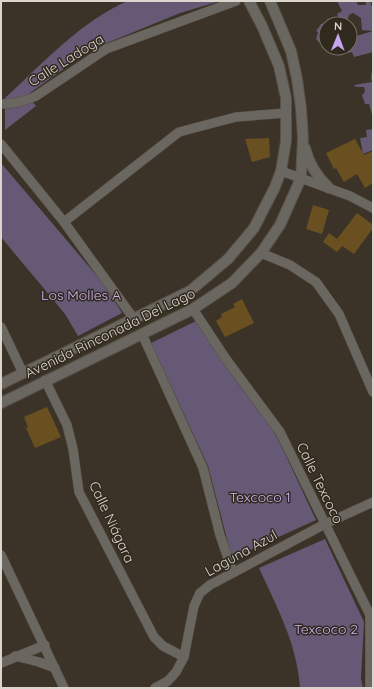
<svg xmlns="http://www.w3.org/2000/svg" width="374" height="689" viewBox="0 0 374 689" font-family="Quicksand,sans-serif">
<rect width="100%" height="100%" fill="#3b3327"/>
<g fill="#655976">
<path d="M128 1H220L180 13 90 50 27 95 36 106 5 130V98C41 65 82 20 128 1Z"/>
<path d="M337 1H356L358 5H366L365 1H370L372 7 373 4V31L362 30 361 18 353 13 349 15 348 19 354 25V32L350 24H342L337 14 342 11Z"/>
<path d="M335 20 337 24H326V43L321 44 316 39 318 32 316 31 321 24Z"/>
<path d="M373 31V52L354 57 352 52 347 53 346 48H350V38Z"/>
<path d="M373 63V118L369 104H365L362 95 365 92 364 87H356L354 85 372 82 371 78Z"/>
<path d="M373 129V150L363 154 360 138 367 137 366 130Z"/>
<path d="M1 163 103 283 122 313 78 336 65 314 1 237Z"/>
<path d="M196 321 240 386 265 417 278 439 316 520 232 558 208 466 151 343Z"/>
<path d="M325 539 364 622 361 679 363 688H300C297 643 277 608 259 568Z"/>
</g>
<g fill="#6a5020">
<path d="M269 138 270 157 252 162 245 139Z"/>
<path d="M355 139 364 155 373 151V183L365 188 357 174 344 182 336 168 334 169 326 153Z"/>
<path d="M313 205 329 210 322 234 306 229Z"/>
<path d="M357 213 373 225V228L354 254 342 246 337 252 323 242 329 233 337 239Z"/>
<path d="M242 299 254 323 225 337 216 321 222 317 221 314 235 307 233 304Z"/>
<path d="M47 407 61 437 35 448 26 428 28 427 24 417Z"/>
</g>
<g fill="none" stroke-linecap="round" stroke-linejoin="round">
<defs>
<g id="minor">
<path d="M1 104C14 104 24 102 36 96L106 49 236 1"/>
<path d="M1 144 64 222 134 319"/>
<path d="M281 171 350 196 373 208"/>
<path d="M64 222 179 132 236 117 286 113"/>
<path d="M261 253 290 265 316 282 339 314 373 392"/>
<path d="M193 309 226 359 280 432 370 615V688"/>
<path d="M1 327 23 373"/>
<path d="M142 334 203 468 220 535 233 573"/>
<path d="M45 380 67 425 73 449 79 492 154 637 163 646 184 657"/>
<path d="M1 555 64 688"/>
<path d="M15 656 39 662 55 668"/>
<path d="M1 663 45 645"/>
<path d="M155 688 168 681 176 672 184 657 194 606 200 593 210 585 325 524 373 502"/>
</g>
<g id="tertiary">
<path d="M305 148C309 164 316 176 329 188"/>
<path d="M1 384 190 291 228 259 254 228 275 187 281 171 286 141V98L279 66 262 26 249 1"/>
<path d="M1 403 193 309 232 283 261 253 280 225 301 178 303 138 301 108 297 79 291 51 270 1"/>
</g>
</defs>
<use href="#minor" stroke="#585045" stroke-width="10"/>
<use href="#tertiary" stroke="#585045" stroke-width="12"/>
<use href="#minor" stroke="#6a6660" stroke-width="9"/>
<use href="#tertiary" stroke="#6a6660" stroke-width="10"/>
</g>
<g text-anchor="middle" dominant-baseline="central" stroke-width="3" stroke-linejoin="round" paint-order="stroke">
<g font-size="14" fill="#dad6ce" stroke="#30291d">
<text transform="translate(66 60) rotate(-32)">Calle Ladoga</text>
<text transform="translate(110 333) rotate(-26)">Avenida Rinconada Del Lago</text>
<text transform="translate(320 483) rotate(64)">Calle Texcoco</text>
<text transform="translate(112 522) rotate(65)">Calle Niágara</text>
<text transform="translate(241 553) rotate(-29)">Laguna Azul</text>
</g>
<g font-size="14" fill="#d4b5fc" stroke="#30291d">
<text x="81" y="295">Los Molles A</text>
<text x="260" y="497">Texcoco 1</text>
<text x="326" y="629">Texcoco 2</text>
</g>
</g>
<rect width="374" height="689" fill="none" stroke="#dad6ce" stroke-width="4"/>
<g transform="translate(338 36) rotate(1)"><circle r="19" fill="#30291d" stroke="#746e64"/>
<path d="M0-3L7 15L0 10L-7 15Z" fill="#c7a6ef"/>
<text y="-6" font-size="11" font-weight="bold" text-anchor="middle" fill="#dad6ce">N</text>
</g>
</svg>
